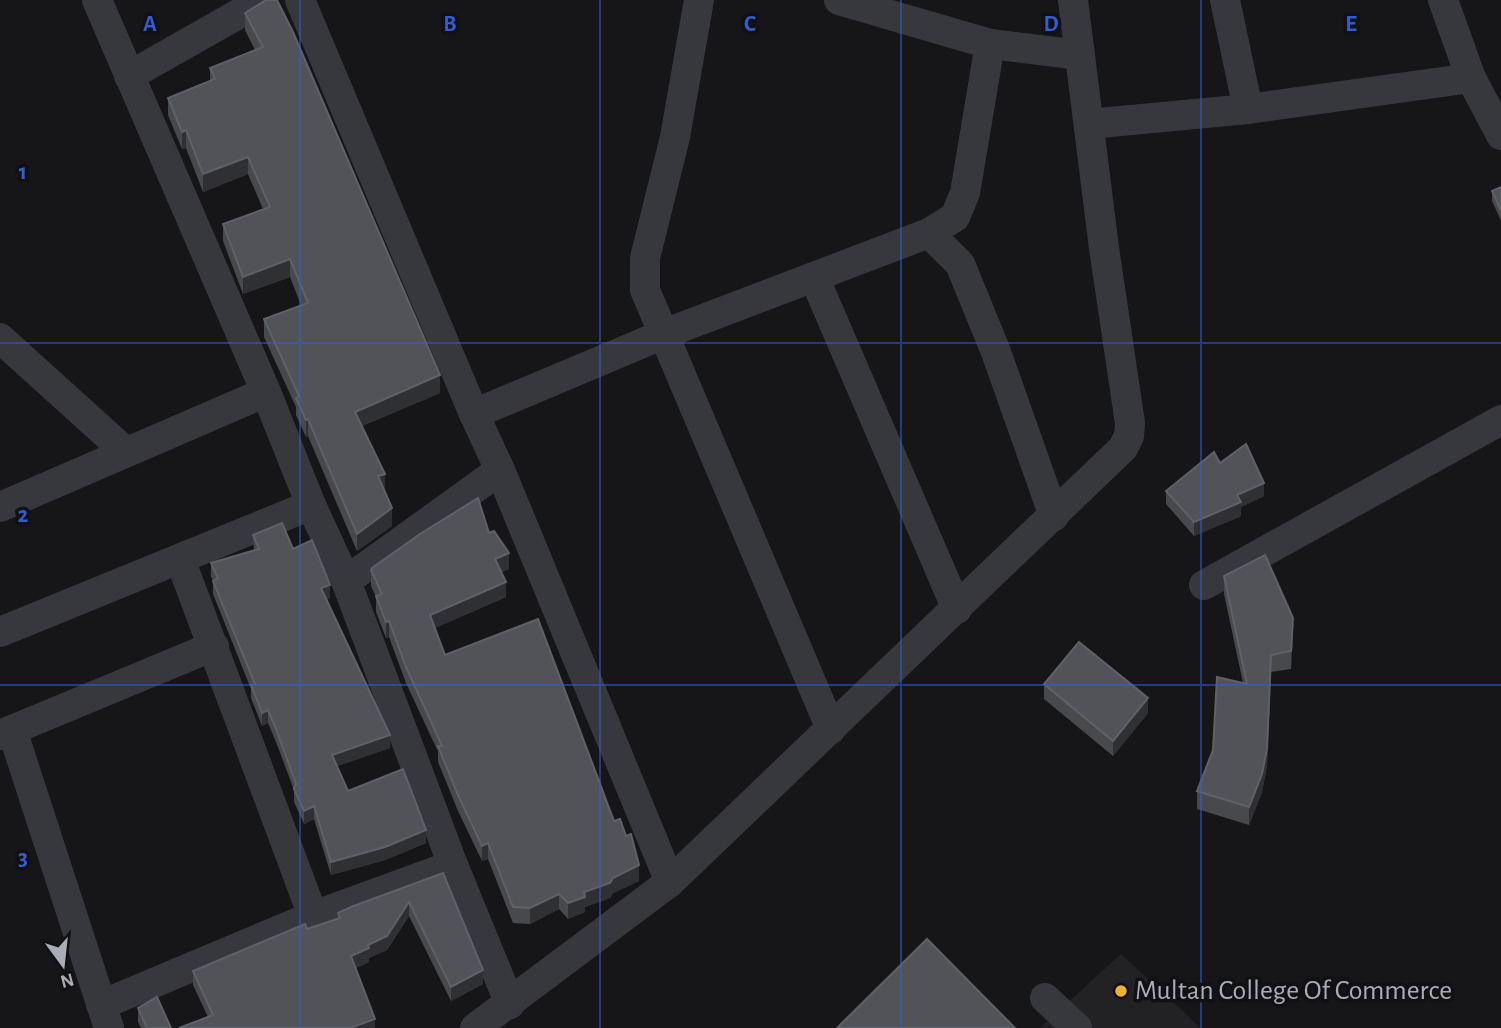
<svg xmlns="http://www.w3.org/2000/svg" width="1501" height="1028" viewBox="0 0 1501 1028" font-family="'Alegreya Sans',sans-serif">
<rect width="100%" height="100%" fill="#161618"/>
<path fill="#222225" d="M1121 954 1201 1028H1040Z"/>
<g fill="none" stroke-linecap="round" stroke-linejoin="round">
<g stroke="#37383d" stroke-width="30">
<path d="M97 0 266 392 311 505 346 581 453 865 510 1004"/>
<path d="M300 0 474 414 500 470 670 882"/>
<path d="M699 0 675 137 645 258V290L831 729"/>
<path d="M839 0 990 44 1080 55"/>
<path d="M1225 0 1248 109"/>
<path d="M1443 0 1471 78 1501 135"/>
<path d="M129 76 263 0"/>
<path d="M1089 124 1248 109 1471 78"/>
<path d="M929 233 960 264 996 352 1054 516"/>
<path d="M814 277 957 609"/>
<path d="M0 338 126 452"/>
<path d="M474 414 664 334 929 233 955 217 965 193 990 44"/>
<path d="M0 507 266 392"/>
<path d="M180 559 313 916"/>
<path d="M346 581 500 470"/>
<path d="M1204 585 1501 420"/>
<path d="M0 632 311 505"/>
<path d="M12 730 109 1028"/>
<path d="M0 735 214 646"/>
<path d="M1045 998 1077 1028"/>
<path d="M101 1005 313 916 453 865"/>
<path d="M475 1028 670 882 1123 448 1129 436 1130 423 1104 248 1073 0"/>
</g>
</g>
<g fill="#47494d">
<path d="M245 13 440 393 362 426 385 491 392 526 357 551 308 436 306 437 296 415V407L264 337V319L301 305 290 277 243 294 223 241V224L263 209 248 174 203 192 186 148 182 149 168 115V98L210 81V68L255 50 245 30Z"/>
<path d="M1501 187V221L1492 201V191Z"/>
<path d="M1220 463 1264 496 1241 507V516L1194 536 1166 504V491Z"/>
<path d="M489 533 509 569 502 572 506 597 435 628 445 655 614 821 639 881 613 893 610 898 585 907V912L568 919 559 909 530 924 513 923 488 859 482 861 458 811 438 762V751L433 741 406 683 389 637 386 638 376 612V597L371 586V570Z"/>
<path d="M253 535 293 549 330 598 326 599 390 748 337 766 348 791 426 843 385 860 331 875 314 819 304 824 294 802V790L276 742 268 723 262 726 251 698V689L213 594V581L211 576V563L254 550Z"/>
<path d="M1224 576 1293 636 1291 669 1271 672 1267 766 1262 792 1249 825 1197 809V791L1213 750 1243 683 1224 594Z"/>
<path d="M1044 684 1148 713 1113 756 1044 699Z"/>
<path d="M443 873 483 984 451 1001 409 916 387 950 369 958V962L356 968 375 1028 208 1017 193 985V971L338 919V913Z"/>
<path d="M138 1008 171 1028H141L138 1022Z"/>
</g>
<g fill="#2f3033">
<path d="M186 130V148L182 149V132Z"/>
<path d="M248 157V174L203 192V174Z"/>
<path d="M290 259V277L243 294V277Z"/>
<path d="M440 375V393L355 429V412Z"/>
<path d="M308 419V436L306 437V420Z"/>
<path d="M385 474V491L378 476Z"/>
<path d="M1264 483V496L1241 507V516L1194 536V522L1237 495Z"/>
<path d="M392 508V526L357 551V534Z"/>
<path d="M509 553V569L495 574V559Z"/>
<path d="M506 582V597L430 630V615Z"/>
<path d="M330 585V598L321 601V588Z"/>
<path d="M1293 618V636L1291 669V651Z"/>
<path d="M389 621V637L386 638V622Z"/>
<path d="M1271 655 1267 766 1262 792 1249 825V807Z"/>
<path d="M1148 698V713L1113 756V741Z"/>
<path d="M268 710V723L262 726V713Z"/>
<path d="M390 735V748L332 768V755Z"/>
<path d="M314 806V819L304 824V811Z"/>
<path d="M426 830V843L385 860 331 875V862Z"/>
<path d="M488 843V859L482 861V846Z"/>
<path d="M639 865V881L613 893 610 898 585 907V912L568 919V903L584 892Z"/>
<path d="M559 894V909L530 924V908Z"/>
<path d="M409 902V916L387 950 369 958V962L351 970V956Z"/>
<path d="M483 970V984L451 1001V987Z"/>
<path d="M375 1019V1028H350Z"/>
</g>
<g fill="#525359" stroke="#5f6168" stroke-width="2">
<path d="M266 0H277L293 32 440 375 355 412 385 474 378 476 392 508 357 534 308 419 306 420 296 398 299 396 264 319 308 303 290 259 243 277 223 224 270 207 248 157 203 174 186 130 182 132 168 98 215 79 210 68 263 47 245 13Z"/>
<path d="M1501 187V211L1492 191Z"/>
<path d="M1246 444 1264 483 1237 495 1241 502 1194 522 1166 491 1214 452 1220 463Z"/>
<path d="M478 498 489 533 494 531 509 553 495 559 506 582 430 615 445 655 538 619 614 821 620 819 626 836 631 834 639 865 613 878 610 883 584 892 585 897 568 903 559 894 530 908 513 907 488 843 482 846 458 795 438 746H442L433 726 406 667 389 621 386 622 376 596 382 594 371 570 372 568 420 534Z"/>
<path d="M282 523 293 549 312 540 330 585 321 588 390 735 332 755 348 791 403 769 426 830 385 847 331 862 314 806 304 811 294 789 296 784 276 729 268 710 262 713 251 685 255 684 213 581 218 578 211 563 259 549 253 535Z"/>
<path d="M1265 555 1293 618 1291 651 1271 655 1267 749 1262 774 1249 807 1197 791 1213 750 1217 677 1247 684 1224 576Z"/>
<path d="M1079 642 1148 698 1113 741 1044 684Z"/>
<path d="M443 873 483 970 451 987 409 902 387 936 368 945 369 948 351 956 375 1019 350 1028H179L213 1015 193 971 305 924 307 929 340 918 338 913 351 907Z"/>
<path d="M927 939 1015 1028H837Z"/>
<path d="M157 997 171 1028H147L138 1008Z"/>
</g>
<path fill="none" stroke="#325cd3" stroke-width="2" stroke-opacity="0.55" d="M300 0V1028M600 0V1028M901 0V1028M1201 0V1028M0 343H1501M0 685H1501"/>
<circle fill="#f2b134" stroke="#111113" stroke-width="2.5" cx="1121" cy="991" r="7"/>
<g text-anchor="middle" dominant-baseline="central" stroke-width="7" stroke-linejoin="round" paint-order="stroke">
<g font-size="28" fill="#a8adb8" stroke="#111113" text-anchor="start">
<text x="1135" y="991">Multan College Of Commerce</text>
</g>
</g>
<g font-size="23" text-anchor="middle" font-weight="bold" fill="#325cd3" stroke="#111113" stroke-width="7" stroke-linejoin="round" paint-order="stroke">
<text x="150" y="31">A</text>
<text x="450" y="31">B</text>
<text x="750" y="31">C</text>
<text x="1051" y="31">D</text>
<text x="1351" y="31">E</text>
<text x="23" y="179">1</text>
<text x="23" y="522">2</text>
<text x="23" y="865">3</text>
</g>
<g transform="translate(63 965) rotate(165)" stroke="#111113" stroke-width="5" paint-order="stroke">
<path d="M0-5L12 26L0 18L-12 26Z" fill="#a8adb8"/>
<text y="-10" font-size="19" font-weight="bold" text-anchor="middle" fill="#a8adb8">N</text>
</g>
</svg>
